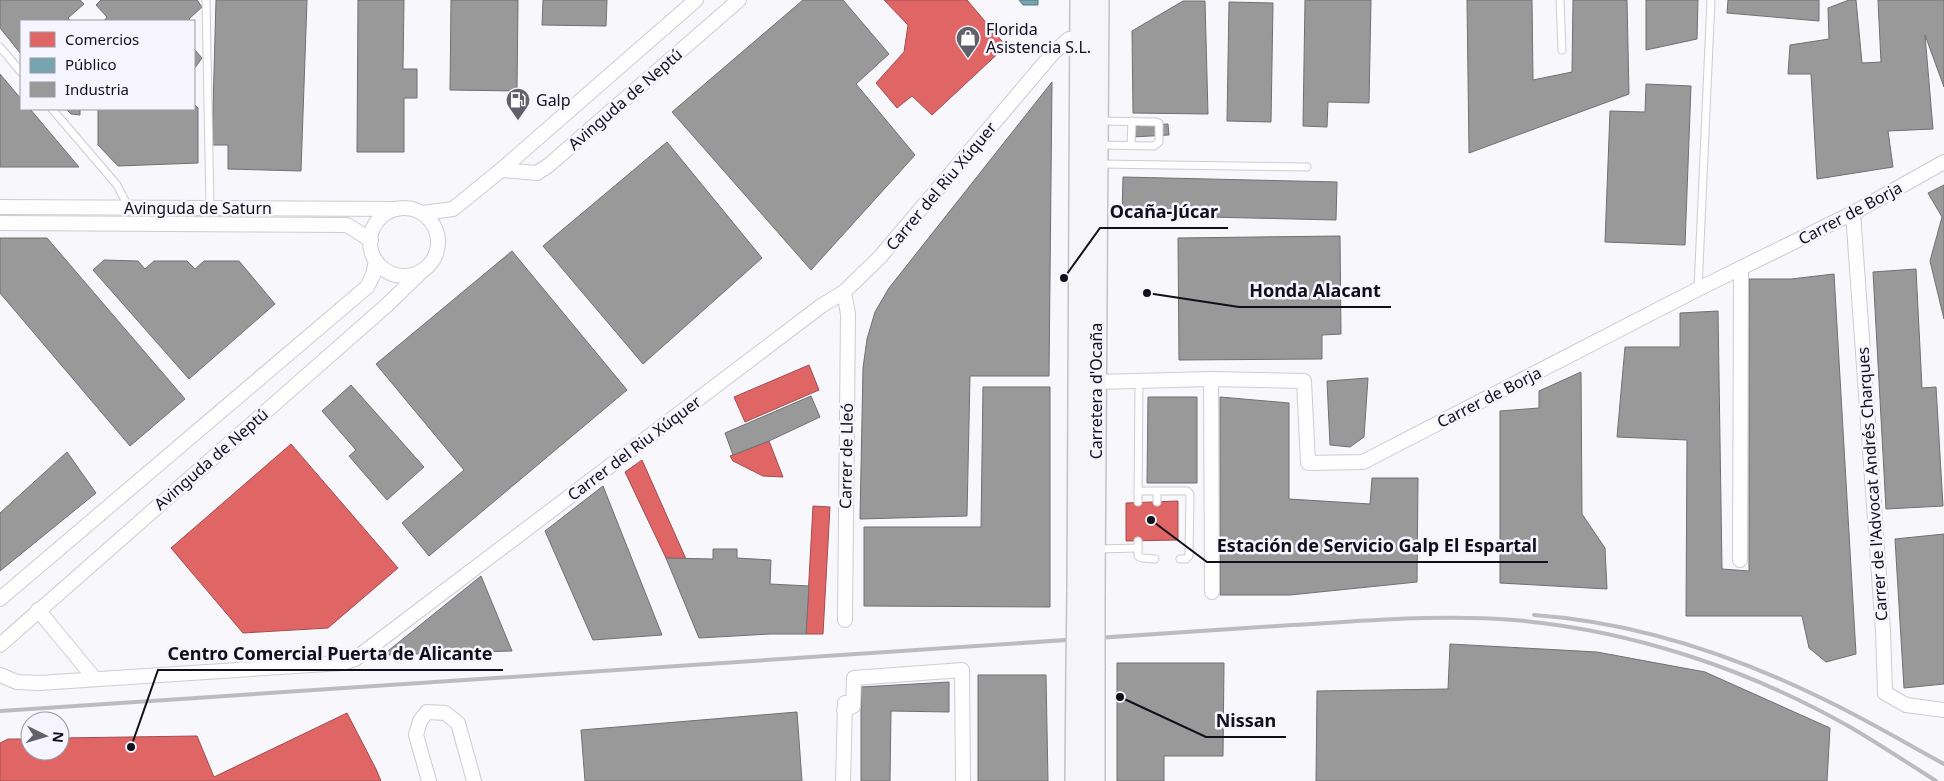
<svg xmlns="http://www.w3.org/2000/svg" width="1944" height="781" viewBox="0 0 1944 781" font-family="'Noto Sans',sans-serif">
<rect width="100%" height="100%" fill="#f7f7fc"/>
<g fill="#e06666" stroke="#a24c4f">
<path d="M884 0H967L1006 46 932 115 912 96 897 108 876 83 904 52 908 25Z"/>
<path d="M809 365 819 390 745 422 734 397Z"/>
<path d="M769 441 783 477 763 476 733 461 730 456Z"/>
<path d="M291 444 398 568 328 628 243 633 171 548Z"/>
<path d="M642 460 686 559 666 558 625 472Z"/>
<path d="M1178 501V540L1126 541V503Z"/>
<path d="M813 506 830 507 823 634H806Z"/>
<path d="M347 713 376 769 381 781H0V743L8 739H30V751H60V738L197 736 214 777Z"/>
</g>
<path fill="#76a5af" stroke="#587882" d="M1019 0H1038V5H1023Z"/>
<g fill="#999" stroke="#707073">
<path d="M0 0H80L84 4 68 18 71 21H21V54L0 28Z"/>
<path d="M101 0H197L202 7 189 19 191 21H104L107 17 96 5Z"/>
<path d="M216 0H307L301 171 228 169V145H212Z"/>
<path d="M358 0H404L403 69H417V98H404V152H357Z"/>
<path d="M451 0H518L517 91 450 90Z"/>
<path d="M543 0H607L606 26 542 25Z"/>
<path d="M803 0H843L889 54 856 84 915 155 811 270 672 112Z"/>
<path d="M1305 0H1371L1369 103 1328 102 1327 127 1303 126Z"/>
<path d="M1467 0H1532L1533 80 1572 72 1573 0H1627L1629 94 1469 153Z"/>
<path d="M1646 0H1698L1697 39 1646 50Z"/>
<path d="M1728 0H1819V21L1727 13Z"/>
<path d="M1849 0H1856L1862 63 1881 62 1878 0H1944V87L1925 35 1933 129 1888 131 1893 167 1817 179 1811 74H1788L1790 45 1829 39 1828 8Z"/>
<path d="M1183 1H1205L1208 114 1133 113 1132 31Z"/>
<path d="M1229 2 1273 3 1271 122 1227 121Z"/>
<path d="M194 49 202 58 194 69Z"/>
<path d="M0 74 21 99V109H30L79 167H0Z"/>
<path d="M1052 82 1049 376H970L967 516 860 519 863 368 867 339 875 312 889 288Z"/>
<path d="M1646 84 1691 86 1685 245 1605 242 1610 111 1645 112Z"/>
<path d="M194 104 198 108V163L118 166 98 145V109H194Z"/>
<path d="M66 109H80V115L71 114Z"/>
<path d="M1168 124 1169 135 1132 137V126Z"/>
<path d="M667 142 762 258 643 364 543 246Z"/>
<path d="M1123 177 1337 182 1336 220 1122 215Z"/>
<path d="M1944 185V319L1930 261 1942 217 1928 193Z"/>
<path d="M1340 236 1341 334 1322 335V359L1179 360 1178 238Z"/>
<path d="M0 238H47L185 399 130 446 0 293Z"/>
<path d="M512 251 627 390 429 556 402 523 464 470 376 364Z"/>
<path d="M104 260 138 261 145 269 154 261H187L195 269 204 261H239L275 304 189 379 93 270Z"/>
<path d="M1916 269 1922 388 1936 387 1943 506 1886 509 1873 272Z"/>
<path d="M1834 274 1856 654 1826 662 1809 648 1802 616H1686L1687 440 1617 437 1625 347H1680V313L1718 311 1722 569 1749 571V279H1791Z"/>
<path d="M1581 372 1582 514 1605 548 1607 589 1500 583V411L1539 408V391Z"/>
<path d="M1368 378 1364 437 1350 447 1330 445 1327 381Z"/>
<path d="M351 385 424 467 387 500 349 456 356 450 322 411Z"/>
<path d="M983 387H1050V607L864 606V527H981Z"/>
<path d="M811 396 820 417 769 441 733 455 725 433Z"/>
<path d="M1148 397H1197V483H1147Z"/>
<path d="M1220 397 1289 403V499L1370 504 1372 478H1418L1417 582 1290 595H1220Z"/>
<path d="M67 452 96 493 0 571V513Z"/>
<path d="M603 486 662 635 593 640 545 531Z"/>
<path d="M1944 534V684L1904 688 1895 539Z"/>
<path d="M713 549H737V558L771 560 770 584 809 586 806 634H770L699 638 666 558 713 559Z"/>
<path d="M481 576 512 651 383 655Z"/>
<path d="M1450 644 1597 652 1705 672 1830 728 1827 781H1316L1317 691 1448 689Z"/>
<path d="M1117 663H1224L1223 756H1164V781H1117Z"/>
<path d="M978 675H1046L1048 781H978Z"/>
<path d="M949 682V712L891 711 890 781H861V687Z"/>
<path d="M797 712 802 781H585L581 730Z"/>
</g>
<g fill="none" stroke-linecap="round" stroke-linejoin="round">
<defs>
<g id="service">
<path d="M206 0 210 208"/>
<path d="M1560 0 1562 50"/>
<path d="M0 47 21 72"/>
<path d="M52 109 117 185 129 208"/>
<path d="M1099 145 1154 146 1159 142V123L1156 122 1100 121"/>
<path d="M1131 145 1132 121"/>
<path d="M1100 164 1307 167"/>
<path d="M1698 289 1711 0"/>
<path d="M1138 491H1157V502"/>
<path d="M1157 491H1187L1190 494 1189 556 1186 559H1180"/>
<path d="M1138 502 1139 381"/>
<path d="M1138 541V556L1142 558 1155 559"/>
<path d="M1098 549 1138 548"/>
</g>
<g id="minor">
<path d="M501 170 537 173 549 165 739 0"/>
<path d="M0 207 396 209"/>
<circle cx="404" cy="242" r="34"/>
<path d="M423 213 453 209 501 170 696 0"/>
<path d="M1853 213 1883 631 1885 693 1906 705 1944 710"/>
<path d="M0 223 347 225 371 240"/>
<path d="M844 292 848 314 845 620"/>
<path d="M1211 379 1212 592"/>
<path d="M1090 387 1096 382 1211 379 1304 381 1308 463 1363 462 1698 289 1853 213 1944 162"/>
<path d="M1740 560 1741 270"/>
<path d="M0 599 367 287 373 275 376 261"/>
<path d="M38 610 95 679"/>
<path d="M0 645 387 305 422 271"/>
<path d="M0 675 17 682 39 683 342 663 355 659 821 306 844 292 880 257 1053 53 1069 39H1080"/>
<path d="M844 710 853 706 854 678 962 670 963 781"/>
<path d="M429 781 416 735 420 721 427 712 445 713 458 723 474 781"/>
<path d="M843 781 845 703"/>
</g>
<g id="primary">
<path d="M1078 592 1081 0"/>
<path d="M1094 593 1098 0"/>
<path d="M1094 666V781"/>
<path d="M1076 781 1077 669"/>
</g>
</defs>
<use href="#service" stroke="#ccccd3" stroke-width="9"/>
<use href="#minor" stroke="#ccccd3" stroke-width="16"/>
<use href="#primary" stroke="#c1c1c9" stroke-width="24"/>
<use href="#service" stroke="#fefeff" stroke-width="7"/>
<use href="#minor" stroke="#fefeff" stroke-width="14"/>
<use href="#primary" stroke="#f6f6f9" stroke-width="21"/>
<g stroke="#bcbbbd" stroke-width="4">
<path d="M1534 615C1633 622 1728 653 1817 696 1860 716 1902 741 1944 764"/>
<path d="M0 711 1292 625C1365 621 1441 614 1514 620 1631 630 1748 669 1850 727 1879 744 1908 763 1936 781"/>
</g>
<defs>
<g id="primary-bridge">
<path d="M1094 666V593"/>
<path d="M1077 669 1078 592"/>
</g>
</defs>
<use href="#primary-bridge" stroke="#c1c1c9" stroke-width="24" stroke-linecap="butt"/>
<use href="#primary-bridge" stroke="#f6f6f9" stroke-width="21"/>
</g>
<defs>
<symbol id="shop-pin" viewBox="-11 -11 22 30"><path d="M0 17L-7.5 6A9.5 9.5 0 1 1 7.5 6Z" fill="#626169" stroke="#f5f4ff"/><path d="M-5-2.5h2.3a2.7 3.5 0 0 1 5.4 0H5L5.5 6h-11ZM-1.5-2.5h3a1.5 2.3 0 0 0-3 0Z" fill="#fff"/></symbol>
<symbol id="fuel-pin" viewBox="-11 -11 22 30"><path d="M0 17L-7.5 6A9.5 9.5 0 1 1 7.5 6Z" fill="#626169" stroke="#f5f4ff"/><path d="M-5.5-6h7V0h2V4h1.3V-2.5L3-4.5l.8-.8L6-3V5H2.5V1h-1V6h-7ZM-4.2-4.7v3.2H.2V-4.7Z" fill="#fff"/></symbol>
</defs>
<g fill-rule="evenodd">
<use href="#shop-pin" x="954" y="24" width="28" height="38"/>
<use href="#fuel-pin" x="504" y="86" width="28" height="38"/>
</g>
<g text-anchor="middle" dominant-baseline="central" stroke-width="5" stroke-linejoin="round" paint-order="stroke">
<g font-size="16" fill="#11101a" stroke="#f5f4ff" text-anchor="start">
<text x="986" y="29">Florida<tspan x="986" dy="18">Asistencia S.L.</tspan></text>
<text x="536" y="100">Galp</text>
</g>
<g font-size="16" fill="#11101a" stroke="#f5f4ff">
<text transform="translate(625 99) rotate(-41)">Avinguda de Neptú</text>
<text transform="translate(941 186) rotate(-50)">Carrer del Riu Xúquer</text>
<text x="198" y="208">Avinguda de Saturn</text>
<text transform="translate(1850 213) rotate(-28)">Carrer de Borja</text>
<text transform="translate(1096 391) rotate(-90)">Carretera d'Ocaña</text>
<text transform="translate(1489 397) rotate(-27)">Carrer de Borja</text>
<text transform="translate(634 448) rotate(-37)">Carrer del Riu Xúquer</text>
<text transform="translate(846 456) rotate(-89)">Carrer de Lleó</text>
<text transform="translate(211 459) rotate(-41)">Avinguda de Neptú</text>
<text transform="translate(1872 484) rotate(-94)">Carrer de l'Advocat Andrés Charques</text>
</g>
</g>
<path fill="none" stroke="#11101a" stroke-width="2" d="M1064 278L1100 228H1228M1147 293L1239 307H1391M1151 520L1207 562H1548M131 747L158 670H503M1120 697L1206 737H1286"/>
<g fill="#11101a" stroke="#f5f4ff" stroke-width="2">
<circle cx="1064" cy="278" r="5"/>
<circle cx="1147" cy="293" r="5"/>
<circle cx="1151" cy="520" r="5"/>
<circle cx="131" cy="747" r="5"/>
<circle cx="1120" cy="697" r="5"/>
</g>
<g font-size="18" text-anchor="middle" font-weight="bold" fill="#11101a" stroke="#f5f4ff" stroke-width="5" stroke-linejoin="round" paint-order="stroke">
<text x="1164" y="218">Ocaña-Júcar</text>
<text x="1315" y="297">Honda Alacant</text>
<text x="1377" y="552">Estación de Servicio Galp El Espartal</text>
<text x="330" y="660">Centro Comercial Puerta de Alicante</text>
<text x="1246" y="727">Nissan</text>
</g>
<rect x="20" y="20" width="175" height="90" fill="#f5f4ff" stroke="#9a99a3"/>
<rect x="30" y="32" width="25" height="15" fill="#e06666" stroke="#9a99a3"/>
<text x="65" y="45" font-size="15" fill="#11101a">Comercios</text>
<rect x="30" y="58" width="25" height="15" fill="#76a5af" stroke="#9a99a3"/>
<text x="65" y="70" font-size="15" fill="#11101a">Público</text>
<rect x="30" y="82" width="25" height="15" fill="#999999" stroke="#9a99a3"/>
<text x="65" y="95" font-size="15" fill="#11101a">Industria</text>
<g transform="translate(45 736) rotate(95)"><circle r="24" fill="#f5f4ff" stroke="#9a99a3"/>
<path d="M0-4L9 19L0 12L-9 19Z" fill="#626169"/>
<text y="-8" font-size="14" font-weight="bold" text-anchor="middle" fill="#11101a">N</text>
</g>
</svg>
